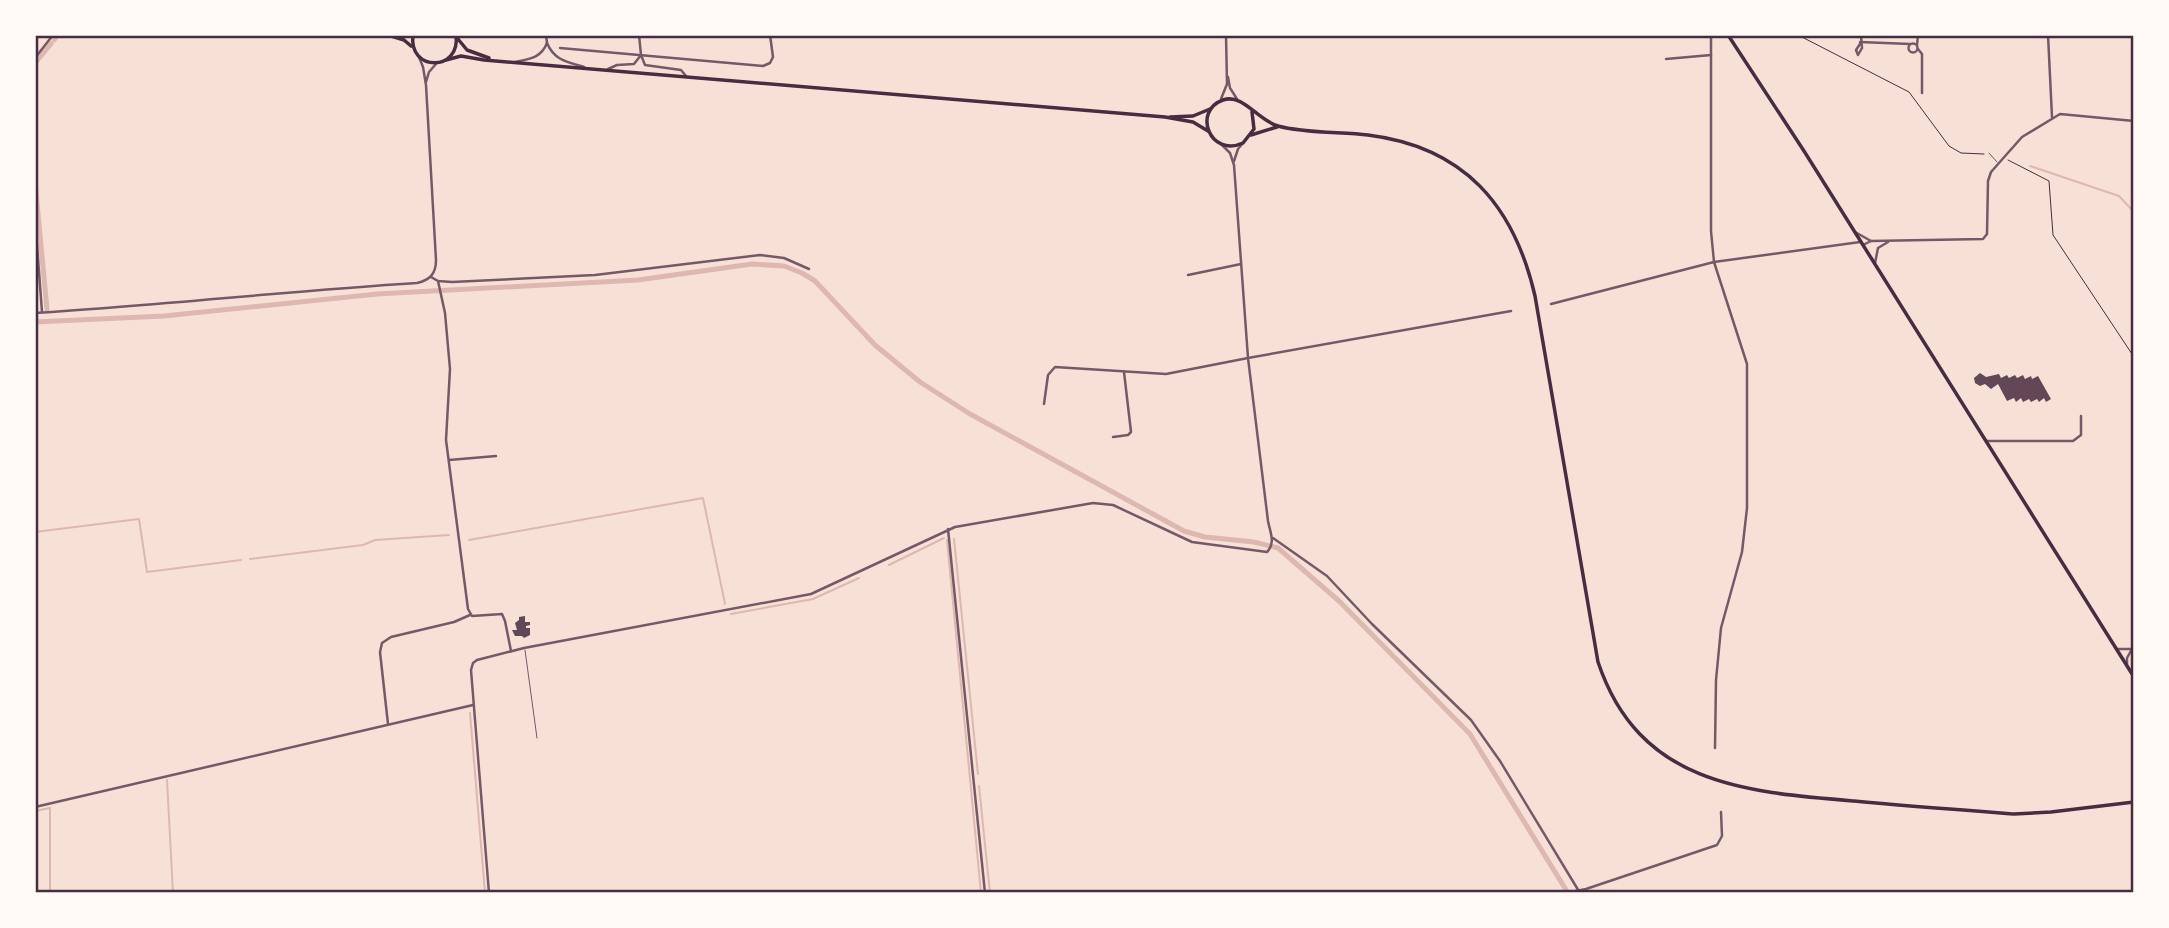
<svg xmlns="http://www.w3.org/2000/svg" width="2169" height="928" viewBox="0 0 2169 928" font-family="Karla,sans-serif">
<rect width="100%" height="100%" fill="#f7e1d7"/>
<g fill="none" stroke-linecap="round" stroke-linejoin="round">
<g stroke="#dcb8b0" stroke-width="2">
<path d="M2030 166 2119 196 2134 212"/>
<path d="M35 532 139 519 147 572 241 560"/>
<path d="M954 539 978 774"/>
<path d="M469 540 703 498 725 604"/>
<path d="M947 540 981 893"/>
<path d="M250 559 363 545 375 540 449 535"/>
<path d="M889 565 944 538"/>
<path d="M731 614 813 599 859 578"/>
<path d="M470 713 485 893"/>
<path d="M167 780 173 893"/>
<path d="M979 786 990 893"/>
<path d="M35 811 50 808V893"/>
</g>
<g stroke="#dcb8b0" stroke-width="5">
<path d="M54 40 58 35"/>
<path d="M35 63 51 44"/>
<path d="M35 182 47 309"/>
<path d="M35 322 164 316 377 294 638 280 752 264 784 266 802 273 815 281 875 345 920 382 970 414 1184 531 1205 537 1254 542 1278 548 1339 601 1470 734 1568 893"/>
</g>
</g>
<g fill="#644757">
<path d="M1980 373 1986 377 1999 374 2001 378 2007 375 2009 378 2015 375 2017 378 2023 375 2025 379 2031 376 2032 379 2038 376 2051 399 2046 402 2044 398 2039 402 2037 399 2031 402 2029 399 2023 402 2021 398 2016 402 2014 398 2007 401 1998 384 1991 389 1985 384 1980 386 1975 383 1974 378Z"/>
<path d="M525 616V622H530V625L526 626V628H530V635L524 638 522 636H515L512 630H517L515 623 519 620V617Z"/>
</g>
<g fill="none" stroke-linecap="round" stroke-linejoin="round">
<g stroke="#4a2c40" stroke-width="1">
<path d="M1798 35 1909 92 1949 146 1961 153 1984 154"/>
<path d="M2008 160 2049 181 2053 235 2134 357"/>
</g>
<g stroke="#755966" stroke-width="1">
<path d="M1989 153 1997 162"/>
<path d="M525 650 537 738"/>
</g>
<g stroke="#755966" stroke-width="2.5">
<path d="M639 35 641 55"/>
<path d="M1711 35V231L1714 262 1747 364V508L1742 552 1721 628 1716 680 1715 748"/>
<path d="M2048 35 2052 117"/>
<path d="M1860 42 1910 44"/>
<circle cx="1913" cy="48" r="4.5"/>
<path d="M1860 44 1856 50 1858 55 1862 48 1861 35"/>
<path d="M1917 45 1918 35"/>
<path d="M560 48 763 66 770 63 773 57 770 35"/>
<path d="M1918 49 1922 54V93"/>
<path d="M35 58 53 35"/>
<path d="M1666 59 1711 55"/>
<path d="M515 62C530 59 541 58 547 43 554 60 567 62 584 67"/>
<path d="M608 69 617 65 634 64 641 55 645 65 681 70 686 76"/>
<path d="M1234 161 1238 149 1243 143"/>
<path d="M35 218 42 312"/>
<path d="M1855 232 1871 241"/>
<path d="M1863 245 1871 241 1983 239 1987 234 1988 181 1991 172 2022 137 2060 114 2134 121"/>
<path d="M1875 263 1878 248 1888 242"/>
<path d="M1188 275 1241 264"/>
<path d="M431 277 438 281 452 282 595 275 760 255 784 258 809 269"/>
<path d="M438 281 445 313 450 369 446 440 468 609 472 616 502 614 505 621 511 651"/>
<path d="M1551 304 1714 262 1860 242"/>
<path d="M1044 404 1048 375 1055 367 1166 374 1248 358 1234 165 1230 153 1221 144"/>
<path d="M1113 437 1128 435 1131 432 1124 372"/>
<path d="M1987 441H2073L2081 435V416"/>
<path d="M449 460 496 456"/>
<path d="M948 529 985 893"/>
<path d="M1273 538 1327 576 1372 624 1471 720 1500 761 1580 893"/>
<path d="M2116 649H2131"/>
<path d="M2127 665V658L2132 649"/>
<path d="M388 724 380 652 382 643 391 637 454 622 470 615"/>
<path d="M35 807 473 705"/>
<path d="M489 893 471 670 473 663 477 660 524 648 811 594 955 527 1093 503 1113 505 1192 542 1267 552C1276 543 1270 532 1268 521L1248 358 1511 311"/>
<path d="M1565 893 1586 889 1717 845 1722 836 1721 812"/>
</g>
<g stroke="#755966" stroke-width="2.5">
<path d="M546 35 547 43"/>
<path d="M1228 77 1230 88 1237 99"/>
<path d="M426 82 429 72 436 64"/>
<path d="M1221 99 1227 84 1226 35"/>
<path d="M35 313C163 305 289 291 417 283 430 280 436 274 436 260L426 85 423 67 419 57"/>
</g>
<path stroke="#4a2c40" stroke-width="3.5" d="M1728 35 1804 151 2134 677"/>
<g stroke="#4a2c40" stroke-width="3.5">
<path d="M388 35 404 40 411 46"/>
<path d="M413 35C408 72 461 72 456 35"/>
<path d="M458 39 467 50 489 58"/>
<path d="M446 60 461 56 484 60 1165 117 1193 122 1208 131"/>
<path d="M1252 112 1254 129 1243 143C1210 158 1192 111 1223 100 1243 93 1257 120 1278 126 1303 133 1340 132 1368 135 1464 147 1514 205 1535 296L1598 662C1639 784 1743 792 1854 801 1907 806 1961 810 2014 814L2051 812 2134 802"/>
<path d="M1170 117 1193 116 1210 109"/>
<path d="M1251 135 1277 127"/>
</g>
</g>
<rect width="2169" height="928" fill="none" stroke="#fffaf5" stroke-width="74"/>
<rect x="37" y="37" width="2095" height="854" fill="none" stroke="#4a2c40" stroke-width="2.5"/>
</svg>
